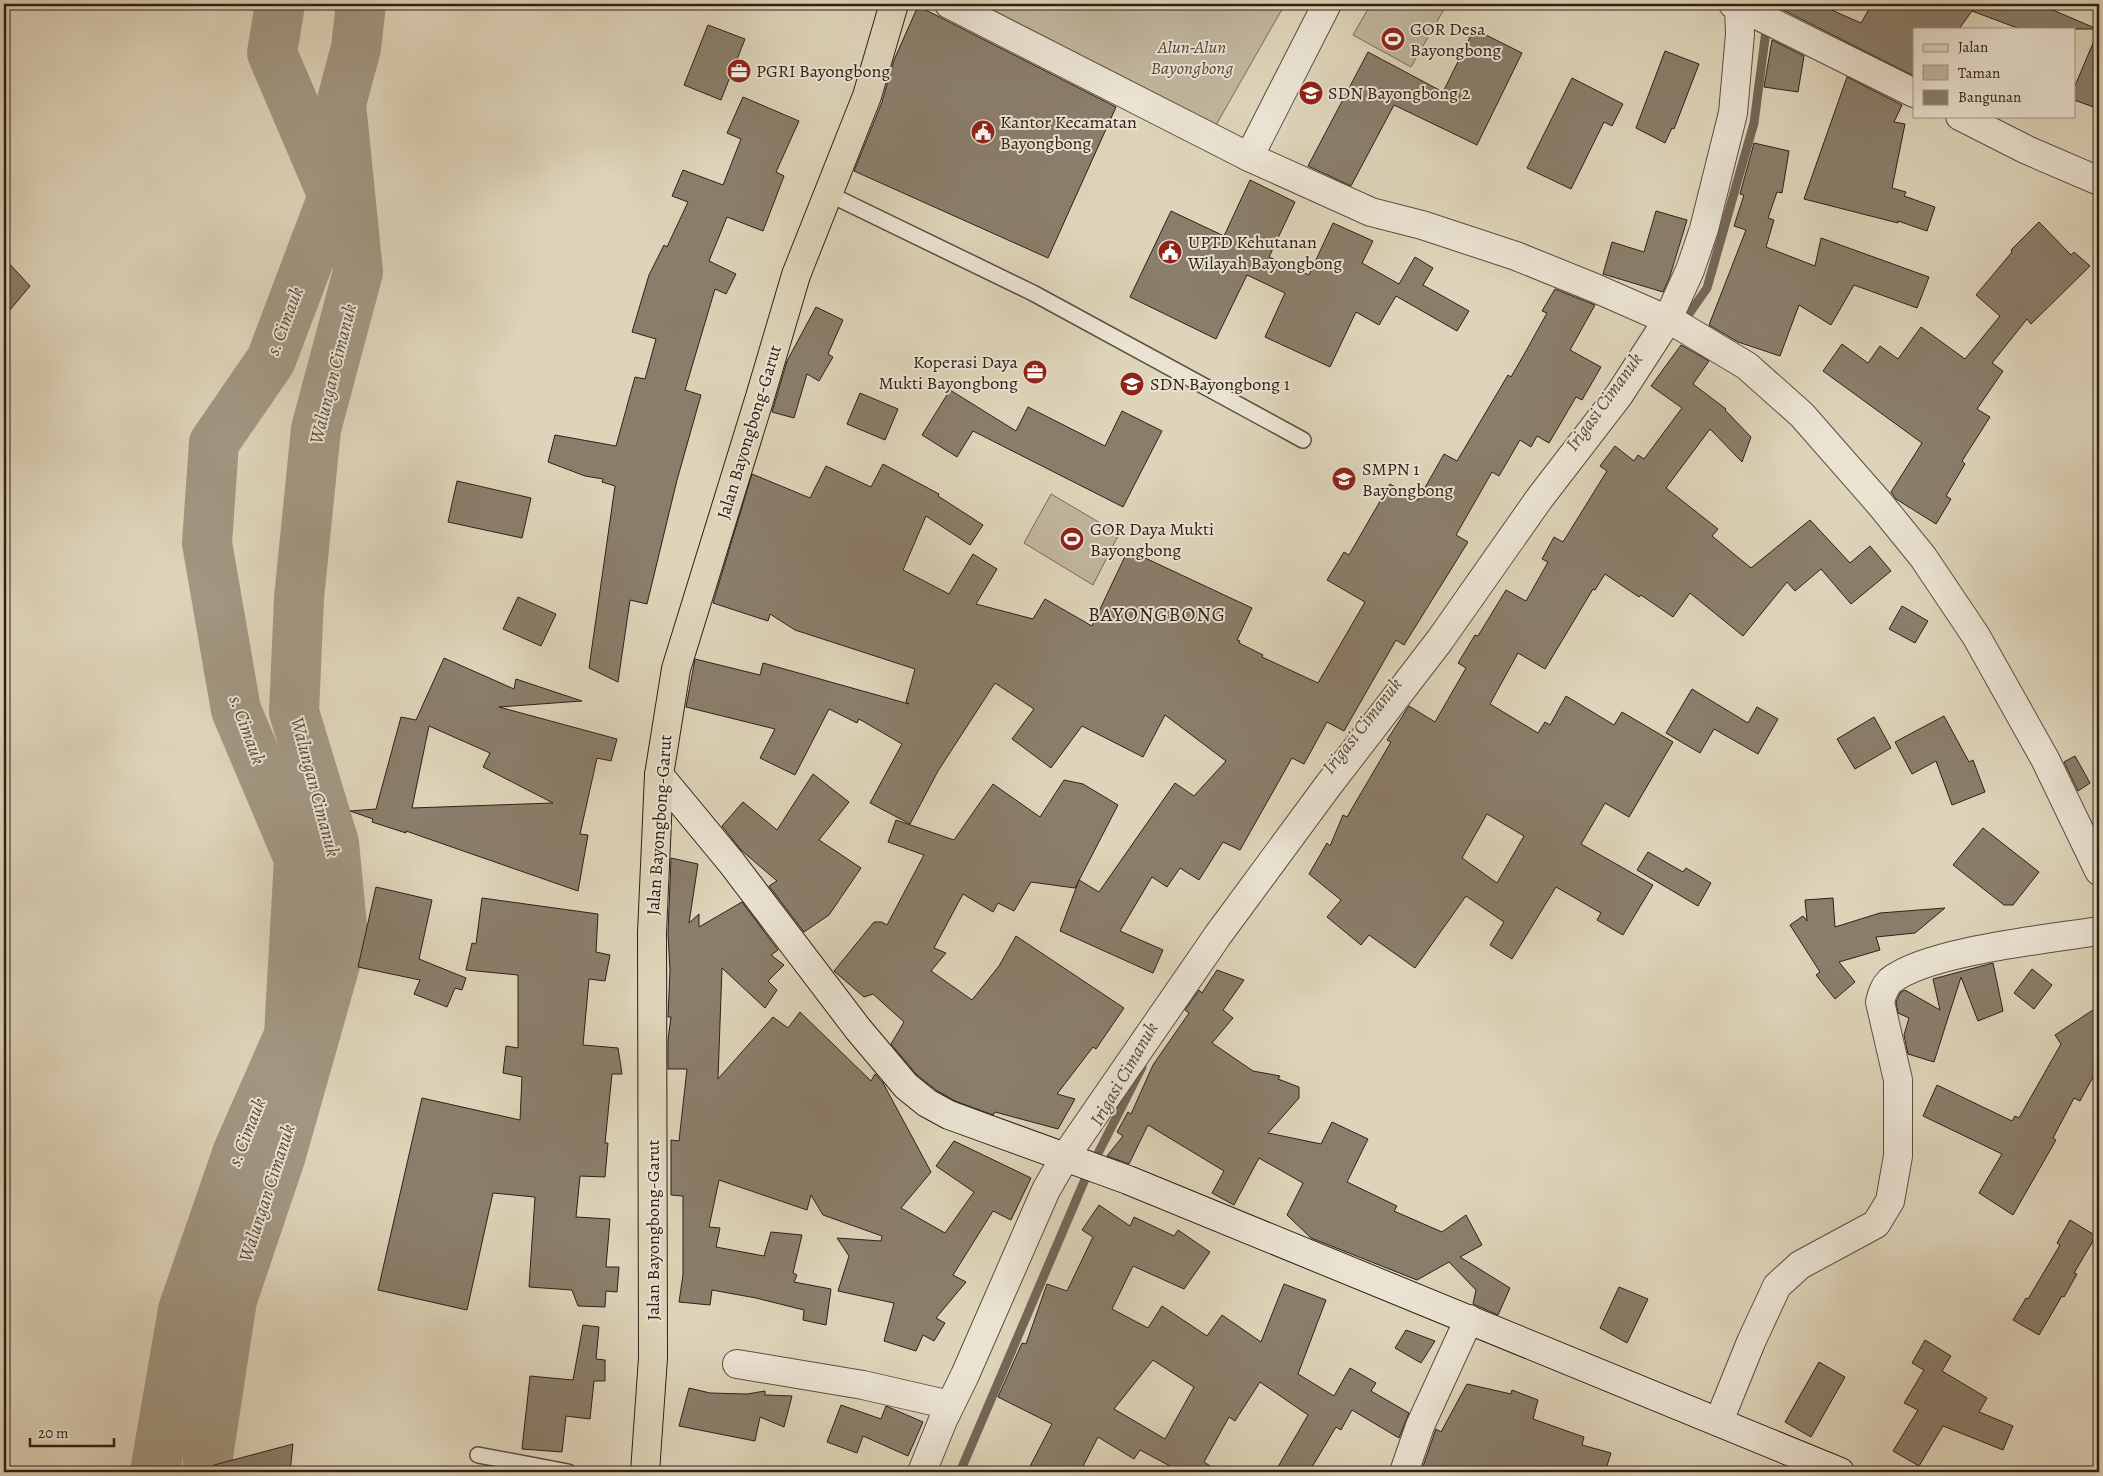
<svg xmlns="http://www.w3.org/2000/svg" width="2103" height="1476" viewBox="0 0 2103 1476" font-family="Alegreya,serif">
<rect width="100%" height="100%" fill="#ded4b9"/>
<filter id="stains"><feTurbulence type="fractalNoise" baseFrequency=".004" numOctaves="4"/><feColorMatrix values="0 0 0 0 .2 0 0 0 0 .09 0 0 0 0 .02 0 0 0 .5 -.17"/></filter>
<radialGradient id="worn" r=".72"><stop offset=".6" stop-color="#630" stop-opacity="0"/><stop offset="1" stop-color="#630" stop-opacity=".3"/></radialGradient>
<g fill="#c0b59d" stroke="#786a5a">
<path d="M949 4H1285L1216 125Z"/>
<path d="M1371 4H1447L1411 67 1353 35Z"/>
<path d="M1051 494 1119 534 1093 585 1024 543Z"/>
</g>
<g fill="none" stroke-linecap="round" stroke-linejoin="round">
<g stroke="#746757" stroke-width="9">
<path d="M1682 324 1707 288 1754 123 1766 31 1765 4"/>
<path d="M960 1472 1086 1177 1142 1067"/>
</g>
<g stroke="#a29782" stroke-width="50">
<path d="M155 1472 183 1310 238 1151 289 1035 299 859 236 710 207 543 214 443 271 360 333 196 272 53 280 4"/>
<path d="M208 1472V1456L232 1300 281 1155 343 936 334 843 294 712 299 598 316 429 358 272 341 104 356 48 361 4"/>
</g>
</g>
<g fill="#8a7e6b" stroke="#2f2017" fill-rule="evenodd">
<path d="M1778 4H1818L1861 23 1872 4H2039L2097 29H2020L1972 11 1959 29H1914V76L1777 7Z"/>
<path d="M918 6 1116 107 1048 258 854 171 882 102 894 60Z"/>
<path d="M708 25 745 39 721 100 684 85Z"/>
<path d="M1474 29 1522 53 1477 145 1394 105 1351 186 1308 166 1368 52 1443 92Z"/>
<path d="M2099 29V109L2074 100V88Z"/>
<path d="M1772 40 1804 56 1798 92 1764 87Z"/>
<path d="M1665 51 1699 64 1674 129 1672 128 1665 143 1636 128Z"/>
<path d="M1847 77 1902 105 1894 122 1905 124 1892 188 1906 192 1904 196 1935 207 1927 231 1898 221V223L1804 199Z"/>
<path d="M1572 78 1623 104 1612 126 1604 122 1571 189 1527 168Z"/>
<path d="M743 97 799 121 776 172 784 176 763 231 727 217 709 261 736 274 726 294 715 289 685 390 701 395 677 480 647 604 630 600 618 682 589 668 615 486 602 482 603 479 585 476 548 462 555 435 616 446 635 377 645 379 656 339 632 332 649 275 664 245 667 247 688 202 672 196 683 170 723 185 741 139 727 133Z"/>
<path d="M1754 143 1789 151 1782 193 1777 192 1768 218 1774 220 1766 247 1815 266 1821 238 1929 277 1917 308 1854 285 1831 325 1799 305 1780 356 1738 342 1709 325 1746 230 1734 226 1744 195 1740 194Z"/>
<path d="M1250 180 1295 202 1269 257 1309 275 1333 223 1373 241 1362 263 1399 284 1415 257 1433 268 1423 285 1469 311 1457 331 1396 296 1379 325 1356 312 1330 367 1265 337 1285 293 1247 275 1216 339 1130 297 1171 211 1224 236Z"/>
<path d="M1656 211 1687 220 1670 276 1663 292 1603 274 1612 242 1644 252Z"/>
<path d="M2039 222 2071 255 2074 252 2090 266 2031 324 2027 319 1992 363 2003 371 1977 409 1990 417 1962 461 1965 464 1946 496 1951 499 1936 524 1896 499 1891 492 1922 443 1823 371 1842 344 1868 363 1880 346 1898 359 1921 327 1965 359 2000 316 1976 295 2012 252 2011 250Z"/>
<path d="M4 258 30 286 4 317Z"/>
<path d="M1555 289 1595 305 1570 350 1601 367 1582 400 1576 397 1549 443 1537 436 1531 447 1520 440 1499 476 1492 472 1456 535 1468 542 1404 645 1396 640 1344 731 1327 722 1304 764 1292 758 1240 850 1223 842 1199 880 1180 868 1167 887 1152 877 1120 931 1163 950 1153 973 1060 931 1079 880 1099 892 1175 783 1194 796 1226 761 1165 715 1143 757 1082 726 1051 768 1012 739 1034 709 995 683 938 771 910 824 870 803 902 744 859 719 857 723 829 709 795 775 760 758 775 729 686 707 695 659 760 675 763 663 909 704 906 702 915 669 795 630 770 614 768 621 713 603 752 474 810 498 826 466 871 487 883 464 939 494 938 496 983 525 970 545 926 516 903 570 949 594 973 554 997 569 976 604 1033 619 1045 599 1092 626 1128 550 1252 608 1237 640 1240 641 1239 643 1263 655 1262 657 1318 683 1365 602 1327 580 1344 552 1349 555 1390 484 1418 500 1444 454 1457 461 1508 375 1511 377 1526 351 1547 313 1542 311Z"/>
<path d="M816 307 843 320 828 354 833 357 819 381 807 374 794 418 772 412 787 361Z"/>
<path d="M1681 345 1709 361 1693 384 1726 409 1725 410 1751 437 1742 462 1710 429 1666 488 1718 529 1712 536 1751 568 1810 520 1850 563 1870 546 1891 571 1851 604 1821 569 1795 591 1787 582 1743 636 1690 593 1673 617 1641 595 1639 597 1605 574 1595 590 1593 589 1545 669 1518 653 1490 704 1538 733 1545 722 1550 725 1566 696 1614 725 1622 712 1673 742 1629 817 1605 803 1581 844 1653 885 1623 935 1597 920 1601 913 1556 887 1512 959 1490 945 1504 922 1466 896 1415 968 1369 935 1361 945 1327 917 1341 900 1309 874 1327 843 1330 846 1343 815 1347 817 1391 742 1387 740 1409 706 1435 722 1466 668 1458 663 1475 635 1478 636 1506 590 1526 601 1548 562 1542 559 1554 537 1563 542 1607 471 1600 466 1615 446 1634 461 1638 455 1644 459 1682 408 1651 386ZM1487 814 1524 836 1497 883 1462 858Z"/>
<path d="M950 390 1016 431 1028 407 1105 446 1122 411 1162 431 1123 507 973 431 957 457 922 435Z"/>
<path d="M860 393 898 409 885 440 847 424Z"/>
<path d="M457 481 531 498 522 538 448 522Z"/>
<path d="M518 597 556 614 541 646 503 629Z"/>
<path d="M1902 606 1928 621 1915 643 1889 629Z"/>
<path d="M444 658 514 689 516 679 582 701 499 707 617 739 611 761 597 758 580 834 588 835 578 891 406 831V833L372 822 373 819 350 811 376 809 401 717 416 720ZM429 726 490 753 483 767 553 803 412 808Z"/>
<path d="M1692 689 1748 723 1757 707 1778 719 1758 754 1714 729 1700 753 1666 733Z"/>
<path d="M1944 716 1969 762 1973 760 1985 792 1952 805 1936 761 1912 774 1895 742Z"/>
<path d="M1874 717 1891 748 1855 769 1837 739Z"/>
<path d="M2075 756 2090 783 2078 791 2064 762Z"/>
<path d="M813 774 849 802 819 840 861 868 829 915 804 932 769 886 777 881 741 850 722 826 743 802 777 830Z"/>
<path d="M1064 780 1083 784 1118 805 1075 888 1031 882 1014 911 998 903 993 912 963 894 934 948 946 953 931 971 972 1000 999 966 1016 936 1124 1008 1096 1049 1093 1047 1057 1094 1075 1099 1058 1129 995 1112 993 1115 955 1101 936 1090 917 1075 891 1044 904 1022 873 994 864 997 834 971 874 922H882L887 925 924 855 888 842 896 820 954 840 993 784 1040 817Z"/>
<path d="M1983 828 2039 872 2013 905H2004L1953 865Z"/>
<path d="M1648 852 1683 872 1686 868 1711 883 1698 906 1637 870Z"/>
<path d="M671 858 698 864 689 923 699 914V927L742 902 778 950 771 955 784 965 768 981 777 990 765 1008 722 968 718 1079 773 1017 788 1028 800 1012 871 1081 875 1074 883 1083 931 1172 901 1208 945 1233 974 1192 936 1166 954 1141 1031 1178 1011 1220 993 1211 953 1275 966 1282 936 1318 945 1323 934 1341 923 1335 916 1351 884 1341 894 1303 838 1291 849 1256 837 1238 881 1241 882 1236 823 1215 811 1195 807 1210 719 1180 709 1227 720 1228 716 1247 764 1256 771 1232 802 1235 793 1273 797 1275 794 1282 831 1289 826 1325 803 1320 804 1310 756 1298 712 1290 710 1305 679 1302 683 1275V1196L671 1195V1140L679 1141 687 1069H668V1040L671 1017H668L670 970 668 933Z"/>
<path d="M376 887 432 900 419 959 466 978 462 990 455 988 447 1007 414 994 420 980 358 967Z"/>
<path d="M482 898 598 914 596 952 610 955 605 981 589 979 583 1045 618 1048 622 1074H612L605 1143H608L605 1177 580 1176 576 1217 610 1219 606 1267H619L617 1292 606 1291 605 1307 578 1306 572 1290 529 1287 535 1197 493 1193 467 1310 378 1290 422 1098 520 1120 522 1077 503 1073 506 1046 518 1048V975L466 970 472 943 476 944Z"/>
<path d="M1833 898 1835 927 1880 913 1945 908 1915 933 1876 937 1880 950 1839 962 1855 982 1835 999 1816 975 1820 972 1790 925 1803 916 1807 921 1805 900Z"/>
<path d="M1993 963 2003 1011 1978 1021 1961 977 1934 1062 1908 1054 1904 1035 1909 1018 1898 1013 1896 1002 1900 993 1905 990 1940 1010 1933 979Z"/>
<path d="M2032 969 2052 985 2034 1009 2014 993Z"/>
<path d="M1217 970 1244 980 1223 1010 1233 1018 1212 1043 1253 1071 1280 1076 1278 1079 1299 1087V1098L1268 1133 1321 1144 1332 1122 1368 1139 1347 1182 1397 1206 1394 1211 1442 1232 1466 1215 1482 1245 1460 1257 1510 1288 1498 1315 1473 1304 1476 1290 1449 1262 1417 1280 1311 1238 1287 1215 1303 1183 1259 1158 1234 1205 1212 1193 1224 1171 1148 1125 1129 1164 1107 1156 1123 1136 1117 1132 1128 1112 1131 1114 1153 1065 1189 1013 1185 1010 1199 990 1202 993Z"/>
<path d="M2099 1006V1066L2080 1101 2074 1098 2053 1138 2056 1140 2013 1215 1979 1193 2002 1154 1923 1116 1937 1085 2012 1121 2015 1116 2019 1118 2061 1044 2055 1035Z"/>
<path d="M1099 1205 1130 1226 1134 1217 1174 1236 1178 1230 1210 1252 1184 1289 1133 1266 1112 1309 1148 1328 1162 1306 1207 1336 1222 1315 1261 1342 1284 1284 1326 1300 1298 1374 1334 1396 1350 1368 1376 1383 1371 1391 1409 1413 1399 1438 1352 1410 1341 1430 1336 1427 1309 1472H1275L1308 1415 1260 1382 1235 1421 1229 1417 1204 1462 1215 1469 1213 1472H1181L1140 1450 1134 1459 1098 1437 1080 1472H1027L1052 1424 998 1397 1022 1343 1026 1344 1047 1284 1067 1291 1093 1237 1082 1230ZM1153 1360 1194 1387 1165 1439 1114 1409Z"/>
<path d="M2070 1220 2096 1236 2074 1273 2077 1274 2064 1297 2062 1296 2039 1335 2013 1320 2026 1298 2028 1299 2060 1245 2057 1243Z"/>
<path d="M1619 1287 1648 1299 1627 1343 1600 1328Z"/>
<path d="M583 1325 599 1327 596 1359 605 1360V1381H594L590 1419 566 1416 562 1452 522 1449 530 1376 573 1380Z"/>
<path d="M1406 1330 1435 1341 1421 1363 1395 1348Z"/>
<path d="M1925 1340 1951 1356 1942 1371 1987 1398 1979 1412 2013 1426 2003 1450 1943 1426 1919 1466 1893 1451 1918 1410 1904 1403 1924 1370 1912 1363Z"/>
<path d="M1819 1362 1845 1377 1811 1437 1785 1422Z"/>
<path d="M1467 1384 1511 1394 1512 1390 1538 1400 1533 1419 1584 1437 1582 1445 1611 1453 1605 1472H1433L1422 1469 1436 1429 1441 1432Z"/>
<path d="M689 1388 710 1393 747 1394 765 1391V1395L792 1396 784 1427 760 1417 755 1441 679 1426Z"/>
<path d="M841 1405 881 1419 886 1406 923 1422 908 1456 863 1436 857 1453 827 1442Z"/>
<path d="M293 1444 290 1472H215L214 1465Z"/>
</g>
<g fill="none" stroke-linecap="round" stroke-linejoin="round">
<defs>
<g id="lane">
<path d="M829 194 1033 293 1303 440"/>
<path d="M478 1455 568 1472"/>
</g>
<g id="street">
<path d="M949 4 1249 157 1371 212 1422 225 1516 256 1595 288 1677 324 1747 366 1802 415 1880 504 1923 557 1976 636 2045 759 2099 871"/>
<path d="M1747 10 1914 93"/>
<path d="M1960 116 2027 150 2099 181"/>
<path d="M1249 157 1327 4"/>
<path d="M737 1364 863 1385 950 1405"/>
<path d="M1719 1421 1751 1342 1777 1286 1800 1265 1876 1224 1890 1201 1898 1156V1080L1880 1002C1882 994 1884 987 1890 981 1927 951 2049 939 2099 931"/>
<path d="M922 1472 943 1420 965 1375 1046 1190 1065 1157 1218 935 1327 787 1440 640 1539 499 1619 395 1667 321 1690 270 1704 229 1733 113 1740 34 1739 8 1733 4"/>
<path d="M1404 1472 1420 1426 1469 1319"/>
</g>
<path id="secondary" d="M659 775 731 862 858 1029 906 1086 927 1103 949 1115 1128 1180 1840 1472"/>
<path id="primary" d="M645 1472 653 1358 652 933 659 775 676 669 760 397 796 275 867 96 894 4"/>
</defs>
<use href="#lane" stroke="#5b4d40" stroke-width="18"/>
<use href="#street" stroke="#5b4d40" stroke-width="30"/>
<use href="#secondary" stroke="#2f2017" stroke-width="30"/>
<use href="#primary" stroke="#2f2017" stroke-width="30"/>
<use href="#lane" stroke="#eae3d2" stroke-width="15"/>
<use href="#street" stroke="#eae3d2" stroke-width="28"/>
<use href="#secondary" stroke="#eae3d2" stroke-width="28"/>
<use href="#primary" stroke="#ded4b9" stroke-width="28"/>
</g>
<defs>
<symbol id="stadium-disc" viewBox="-11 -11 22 22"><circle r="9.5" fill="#8f2418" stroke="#eae3d2"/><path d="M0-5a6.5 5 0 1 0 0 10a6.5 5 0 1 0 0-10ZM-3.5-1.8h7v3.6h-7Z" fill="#fff"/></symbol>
<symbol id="office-disc" viewBox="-11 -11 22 22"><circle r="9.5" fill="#8f2418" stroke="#eae3d2"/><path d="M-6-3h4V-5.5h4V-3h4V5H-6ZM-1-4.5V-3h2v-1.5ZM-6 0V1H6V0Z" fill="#fff"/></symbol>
<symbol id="school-disc" viewBox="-11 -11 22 22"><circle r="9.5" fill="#8f2418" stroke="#eae3d2"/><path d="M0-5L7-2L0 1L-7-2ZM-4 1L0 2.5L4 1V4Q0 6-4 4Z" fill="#fff"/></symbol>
<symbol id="civic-disc" viewBox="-11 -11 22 22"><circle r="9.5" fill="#8f2418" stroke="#eae3d2"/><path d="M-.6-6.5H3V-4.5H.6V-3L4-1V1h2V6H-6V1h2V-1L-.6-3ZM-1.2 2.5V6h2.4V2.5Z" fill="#fff"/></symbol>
</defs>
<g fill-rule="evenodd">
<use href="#stadium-disc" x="1379" y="25" width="28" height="28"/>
<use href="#office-disc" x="725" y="57" width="28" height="28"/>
<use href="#school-disc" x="1297" y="79" width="28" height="28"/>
<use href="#civic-disc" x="969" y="118" width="28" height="28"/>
<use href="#civic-disc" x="1156" y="238" width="28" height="28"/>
<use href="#office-disc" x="1021" y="358" width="28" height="28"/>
<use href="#school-disc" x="1118" y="370" width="28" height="28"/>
<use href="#school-disc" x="1330" y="465" width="28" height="28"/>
<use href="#stadium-disc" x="1058" y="525" width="28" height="28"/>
</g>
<g text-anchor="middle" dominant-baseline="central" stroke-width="4" stroke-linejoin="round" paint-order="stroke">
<g font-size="18" fill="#2f2017" stroke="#eae3d2" text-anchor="start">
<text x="1410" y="29">GOR Desa<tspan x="1410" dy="21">Bayongbong</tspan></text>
<text x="756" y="71">PGRI Bayongbong</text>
<text x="1328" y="93">SDN Bayongbong 2</text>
<text x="1000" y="122">Kantor Kecamatan<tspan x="1000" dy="21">Bayongbong</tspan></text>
<text x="1188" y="242">UPTD Kehutanan<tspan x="1188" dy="21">Wilayah Bayongbong</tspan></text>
<text x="1018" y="362" text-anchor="end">Koperasi Daya<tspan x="1018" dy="21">Mukti Bayongbong</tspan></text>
<text x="1150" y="384">SDN Bayongbong 1</text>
<text x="1362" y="469">SMPN 1<tspan x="1362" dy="21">Bayongbong</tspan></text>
<text x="1090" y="529">GOR Daya Mukti<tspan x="1090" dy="21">Bayongbong</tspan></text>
</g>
<g font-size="18" font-style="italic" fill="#534538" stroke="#eae3d2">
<text x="1192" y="47">Alun-Alun<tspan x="1192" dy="21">Bayongbong</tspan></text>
</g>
<g font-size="18" fill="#2f2017" stroke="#eae3d2">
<text transform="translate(749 432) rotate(-73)">Jalan Bayongbong-Garut</text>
<text transform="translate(659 825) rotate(-86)">Jalan Bayongbong-Garut</text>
<text transform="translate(653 1230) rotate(-90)">Jalan Bayongbong-Garut</text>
</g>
<g font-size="19" font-style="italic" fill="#574a3c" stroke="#eae3d2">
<text transform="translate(285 321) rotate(-69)">s. Cimauk</text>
<text transform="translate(333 374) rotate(-76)">Walungan Cimanuk</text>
<text transform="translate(1604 402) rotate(-54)">Irigasi Cimanuk</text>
<text transform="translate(1362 726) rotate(-52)">Irigasi Cimanuk</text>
<text transform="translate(247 730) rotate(70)">s. Cimauk</text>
<text transform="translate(315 787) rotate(75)">Walungan Cimanuk</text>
<text transform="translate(1124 1074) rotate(-60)">Irigasi Cimanuk</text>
<text transform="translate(247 1132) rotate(-68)">s. Cimauk</text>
<text transform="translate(267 1193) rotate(-72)">Walungan Cimanuk</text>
</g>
<g font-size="20" letter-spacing="1" fill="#2f2017" stroke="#eae3d2">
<text x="1157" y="614">BAYONGBONG</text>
</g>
</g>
<rect width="2103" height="1476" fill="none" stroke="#ded4b9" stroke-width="20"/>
<rect x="5" y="5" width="2093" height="1466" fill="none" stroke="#2f2017" stroke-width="2.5"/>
<rect x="10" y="10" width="2083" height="1456" fill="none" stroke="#2f2017"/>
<rect x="1913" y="28" width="162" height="90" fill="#eae3d2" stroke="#9f9587"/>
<rect x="1923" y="44" width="25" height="8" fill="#ded4b9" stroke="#9f9587"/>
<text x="1958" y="52" font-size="15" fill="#2f2017">Jalan</text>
<rect x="1923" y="65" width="25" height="15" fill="#c0b59d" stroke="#9f9587"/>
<text x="1958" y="78" font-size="15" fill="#2f2017">Taman</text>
<rect x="1923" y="90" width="25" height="15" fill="#8a7e6b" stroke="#9f9587"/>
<text x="1958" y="102" font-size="15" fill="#2f2017">Bangunan</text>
<path d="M30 1438v8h84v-8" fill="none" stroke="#2f2017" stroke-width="2.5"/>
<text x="38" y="1438" font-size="15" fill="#2f2017" stroke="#eae3d2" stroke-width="4" paint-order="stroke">20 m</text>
<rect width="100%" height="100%" filter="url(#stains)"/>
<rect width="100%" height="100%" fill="url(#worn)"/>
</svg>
